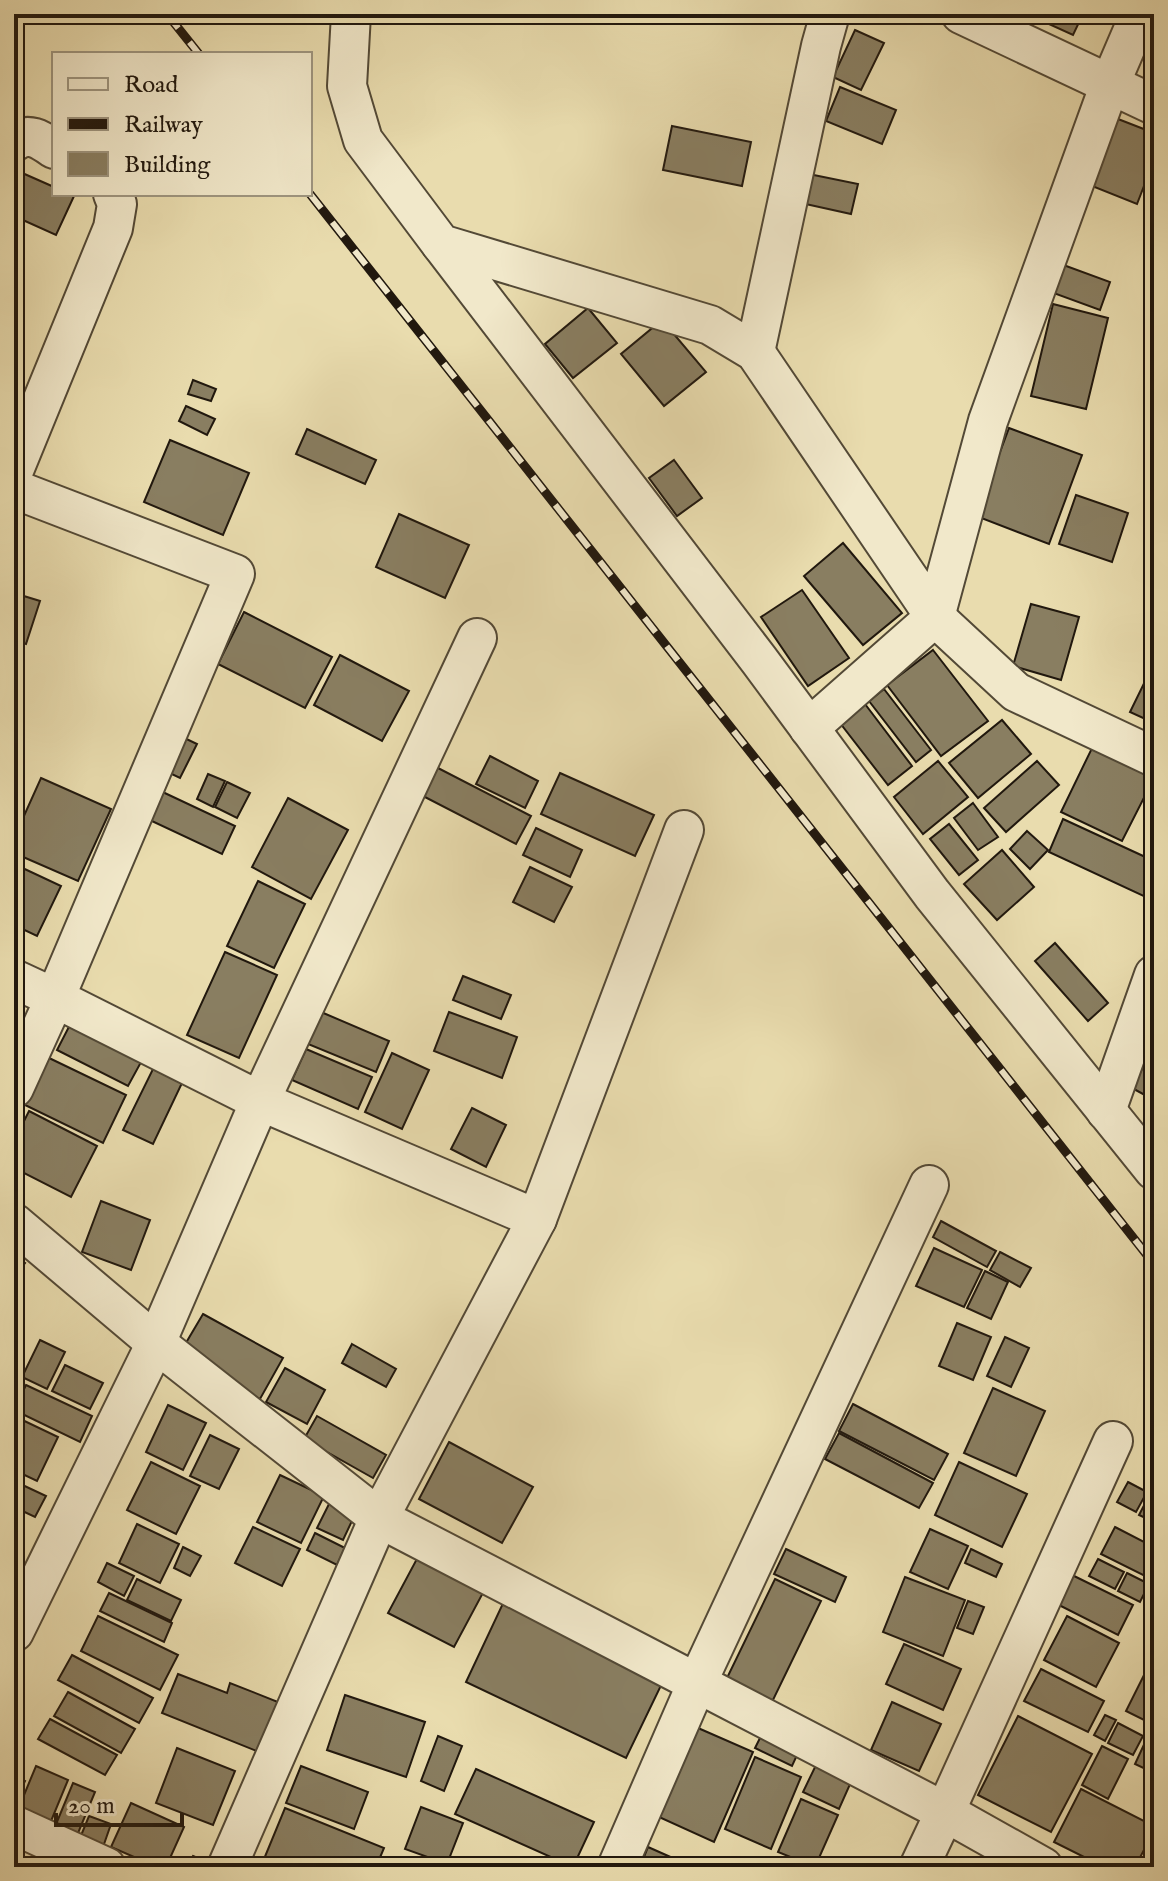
<svg xmlns="http://www.w3.org/2000/svg" width="1168" height="1881" viewBox="0 0 1168 1881" font-family="'IM FELL English',serif">
<rect width="100%" height="100%" fill="#e9dcae"/>
<filter id="stains"><feTurbulence type="fractalNoise" baseFrequency=".0025" numOctaves="4"/><feColorMatrix values="0 0 0 0 .2 0 0 0 0 .09 0 0 0 0 .02 0 0 0 .5 -.17"/></filter>
<radialGradient id="worn" r=".72"><stop offset=".6" stop-color="#630" stop-opacity="0"/><stop offset="1" stop-color="#630" stop-opacity=".3"/></radialGradient>
<g fill="#897e61" stroke="#21180e" stroke-width="2">
<path d="M1027 14H1083L1073 35Z"/>
<path d="M855 30 884 43 861 90 833 77Z"/>
<path d="M840 87 896 110 882 144 826 121Z"/>
<path d="M1118 119 1154 133V160L1137 204 1092 186Z"/>
<path d="M672 126 751 142 742 186 663 170Z"/>
<path d="M20 172 54 187V194L74 196 56 235 14 216V185Z"/>
<path d="M799 172 858 184 851 214 792 201Z"/>
<path d="M1154 178V202L1147 200Z"/>
<path d="M1058 263 1110 282 1100 310 1048 291Z"/>
<path d="M1053 304 1108 318 1086 409 1031 396Z"/>
<path d="M588 308 617 343 573 378 545 344Z"/>
<path d="M662 320 706 372 664 406 621 354Z"/>
<path d="M193 380 216 389 211 401 188 394Z"/>
<path d="M186 406 215 419 207 435 179 421Z"/>
<path d="M1009 428 1082 455 1049 544 976 516Z"/>
<path d="M307 429 376 460 365 484 296 454Z"/>
<path d="M170 440 249 473 223 535 144 502Z"/>
<path d="M674 460 702 498 677 516 649 478Z"/>
<path d="M1076 495 1128 513 1112 562 1059 544Z"/>
<path d="M399 514 469 545 445 598 376 567Z"/>
<path d="M843 543 902 613 863 645 804 576Z"/>
<path d="M802 590 849 658 808 686 761 617Z"/>
<path d="M14 593 40 601 26 644 14 640Z"/>
<path d="M1031 604 1079 617 1061 680 1013 666Z"/>
<path d="M244 612 332 657 305 708 218 664Z"/>
<path d="M933 650 988 721 941 756 887 685Z"/>
<path d="M340 655 409 691 382 741 314 705Z"/>
<path d="M1153 665H1154V723L1130 712Z"/>
<path d="M884 689 931 750 916 762 869 701Z"/>
<path d="M865 704 912 766 888 785 840 723Z"/>
<path d="M1002 720 1031 754 978 798 949 763Z"/>
<path d="M176 734 197 744 180 778 159 768Z"/>
<path d="M1094 744 1154 773V778L1122 841 1061 812Z"/>
<path d="M490 756 538 781 525 808 476 784Z"/>
<path d="M938 761 968 797 923 834 894 797Z"/>
<path d="M1037 761 1059 785 1006 832 984 808Z"/>
<path d="M436 767 531 816 516 844 421 795Z"/>
<path d="M560 773 654 815 635 856 541 814Z"/>
<path d="M208 774 225 781 213 807 197 799Z"/>
<path d="M41 778 111 809 78 881 14 853V838Z"/>
<path d="M227 782 250 793 237 818 215 807Z"/>
<path d="M152 787 235 826 222 854 139 815Z"/>
<path d="M288 798 348 830 311 899 252 867Z"/>
<path d="M973 803 998 837 978 850 954 818Z"/>
<path d="M1063 819 1154 861V890L1150 899 1049 852Z"/>
<path d="M949 824 978 860 959 875 930 839Z"/>
<path d="M536 828 582 850 570 877 523 855Z"/>
<path d="M1027 831 1048 850 1030 869 1010 849Z"/>
<path d="M1002 850 1034 887 997 920 964 884Z"/>
<path d="M14 864 61 886 37 936 14 925Z"/>
<path d="M530 867 572 887 554 922 513 902Z"/>
<path d="M258 881 305 904 274 968 227 946Z"/>
<path d="M1055 943 1108 1003 1088 1021 1035 961Z"/>
<path d="M225 952 277 975 239 1058 187 1035Z"/>
<path d="M463 976 511 995 501 1019 453 1000Z"/>
<path d="M321 1012 389 1041 376 1072 308 1044Z"/>
<path d="M449 1012 517 1037 502 1078 434 1051Z"/>
<path d="M74 1017 146 1053 128 1086 57 1050Z"/>
<path d="M1154 1046V1100L1132 1088Z"/>
<path d="M306 1049 372 1077 358 1109 292 1080Z"/>
<path d="M392 1053 429 1070 402 1129 365 1112Z"/>
<path d="M47 1057 126 1095 103 1143 23 1104Z"/>
<path d="M153 1069 182 1083 153 1144 123 1130Z"/>
<path d="M472 1108 506 1125 486 1167 451 1149Z"/>
<path d="M29 1111 97 1146 71 1197 14 1168V1141Z"/>
<path d="M101 1201 150 1220 131 1270 82 1252Z"/>
<path d="M941 1221 996 1251 987 1267 933 1237Z"/>
<path d="M934 1248 982 1270 964 1307 916 1286Z"/>
<path d="M1000 1252 1031 1268 1020 1287 990 1270Z"/>
<path d="M14 1256 25 1263 14 1278Z"/>
<path d="M985 1271 1008 1282 991 1319 967 1308Z"/>
<path d="M203 1314 283 1358 260 1399 180 1353Z"/>
<path d="M957 1323 991 1337 973 1380 939 1366Z"/>
<path d="M1005 1337 1029 1348 1011 1387 987 1376Z"/>
<path d="M40 1340 65 1352 47 1389 22 1377Z"/>
<path d="M352 1344 396 1369 386 1387 342 1363Z"/>
<path d="M65 1365 103 1383 90 1409 52 1391Z"/>
<path d="M285 1368 325 1390 307 1424 266 1402Z"/>
<path d="M26 1385 92 1416 80 1442 14 1410Z"/>
<path d="M993 1388 1045 1411 1016 1476 964 1453Z"/>
<path d="M853 1404 948 1454 934 1480 839 1431Z"/>
<path d="M168 1405 206 1423 183 1470 146 1452Z"/>
<path d="M14 1416 58 1437 37 1481 14 1470Z"/>
<path d="M317 1416 386 1455 373 1478 304 1439Z"/>
<path d="M839 1433 933 1483 919 1508 825 1459Z"/>
<path d="M210 1435 239 1449 219 1489 190 1476Z"/>
<path d="M449 1442 533 1487 502 1543 419 1499Z"/>
<path d="M151 1462 200 1486 176 1534 127 1510Z"/>
<path d="M959 1462 1027 1494 1002 1547 935 1515Z"/>
<path d="M280 1475 324 1496 301 1543 257 1522Z"/>
<path d="M14 1481 46 1496 35 1517 14 1507Z"/>
<path d="M1128 1482 1147 1492 1136 1512 1117 1502Z"/>
<path d="M1151 1492 1154 1494V1522L1139 1515Z"/>
<path d="M333 1496 358 1508 343 1540 317 1528Z"/>
<path d="M137 1524 179 1544 160 1583 119 1563Z"/>
<path d="M253 1527 300 1549 282 1586 235 1563Z"/>
<path d="M1115 1527 1154 1547V1567L1149 1578 1101 1554Z"/>
<path d="M930 1529 968 1546 948 1589 910 1572Z"/>
<path d="M315 1533 345 1548 337 1565 307 1550Z"/>
<path d="M183 1547 201 1556 190 1576 174 1568Z"/>
<path d="M786 1549 846 1577 835 1602 774 1574Z"/>
<path d="M971 1549 1002 1564 996 1577 965 1563Z"/>
<path d="M419 1555 485 1589 454 1647 388 1613Z"/>
<path d="M1098 1559 1124 1572 1115 1589 1089 1576Z"/>
<path d="M107 1563 134 1576 124 1596 98 1582Z"/>
<path d="M1068 1573 1133 1605 1118 1635 1053 1602Z"/>
<path d="M1127 1573 1149 1584 1140 1602 1118 1591Z"/>
<path d="M905 1577 965 1600 943 1656 883 1632Z"/>
<path d="M137 1579 181 1600 171 1621 127 1600Z"/>
<path d="M775 1579 821 1601 772 1702 726 1680Z"/>
<path d="M1154 1585V1608L1145 1603Z"/>
<path d="M109 1593 172 1623 164 1642 100 1611Z"/>
<path d="M506 1597 667 1673 626 1758 466 1682Z"/>
<path d="M968 1601 984 1607 973 1634 957 1628Z"/>
<path d="M98 1616 178 1655 160 1690 81 1651Z"/>
<path d="M1067 1616 1119 1643 1096 1687 1044 1660Z"/>
<path d="M904 1644 961 1669 943 1710 886 1684Z"/>
<path d="M1154 1651V1674L1145 1669Z"/>
<path d="M72 1655 153 1698 139 1723 58 1680Z"/>
<path d="M1041 1669 1104 1701 1088 1732 1024 1701Z"/>
<path d="M1145 1673 1154 1677V1725L1126 1711Z"/>
<path d="M178 1674 227 1693 230 1683 278 1702 259 1752 162 1713Z"/>
<path d="M68 1692 135 1729 121 1753 54 1716Z"/>
<path d="M345 1695 425 1722 406 1777 327 1750Z"/>
<path d="M892 1702 941 1724 919 1771 871 1750Z"/>
<path d="M1105 1715 1116 1720 1105 1741 1094 1735Z"/>
<path d="M1018 1716 1092 1754 1051 1832 978 1795Z"/>
<path d="M50 1719 117 1755 105 1775 38 1739Z"/>
<path d="M1118 1723 1143 1736 1133 1755 1108 1743Z"/>
<path d="M698 1728 753 1752 714 1842 659 1817Z"/>
<path d="M438 1736 462 1746 444 1791 421 1781Z"/>
<path d="M761 1736 798 1753 792 1766 755 1748Z"/>
<path d="M1147 1738 1154 1741V1773L1135 1764Z"/>
<path d="M1102 1746 1128 1759 1108 1799 1082 1785Z"/>
<path d="M177 1748 235 1771 213 1825 156 1803Z"/>
<path d="M755 1757 801 1777 771 1849 725 1829Z"/>
<path d="M816 1765 851 1782 839 1809 803 1792Z"/>
<path d="M36 1766 68 1780 49 1826 17 1812Z"/>
<path d="M301 1766 368 1792 354 1829 286 1803Z"/>
<path d="M476 1769 594 1822 573 1867 455 1814Z"/>
<path d="M14 1776 25 1781 14 1804Z"/>
<path d="M73 1783 95 1792 76 1838 54 1829Z"/>
<path d="M1154 1788V1812L1145 1807Z"/>
<path d="M1081 1789 1154 1826V1831L1135 1867H1104L1054 1842Z"/>
<path d="M801 1799 838 1815 815 1867 778 1852Z"/>
<path d="M131 1803 184 1827 166 1867H157L111 1847Z"/>
<path d="M421 1807 463 1823 447 1864 405 1849Z"/>
<path d="M285 1808 384 1848 376 1867H283L264 1859Z"/>
<path d="M89 1816 111 1824 103 1847 80 1838Z"/>
<path d="M648 1847 693 1867H640Z"/>
<path d="M193 1856 214 1865 213 1867H188Z"/>
</g>
<g fill="none" stroke-linecap="round" stroke-linejoin="round">
<defs>
<g id="minor">
<path d="M351 14 347 86 363 140 441 244 710 325 755 352 935 617 988 421 1110 84 1140 14"/>
<path d="M961 14 1154 105"/>
<path d="M14 142C29 131 41 140 54 149"/>
<path d="M441 244 759 660 932 894 1154 1170"/>
<path d="M755 352 821 46 830 14"/>
<path d="M14 470 113 228 117 204 113 194"/>
<path d="M14 489 235 574 55 998 260 1101 156 1343 14 1632"/>
<path d="M477 638 260 1101 537 1219 684 830"/>
<path d="M809 728 935 617 1016 692 1154 757"/>
<path d="M14 979 55 998 14 1088"/>
<path d="M1106 1111 1154 975"/>
<path d="M929 1185 697 1683 945 1812 1113 1441"/>
<path d="M537 1219 379 1518 697 1683 617 1867"/>
<path d="M14 1223 156 1343 379 1518 227 1867"/>
<path d="M14 1825 106 1867"/>
<path d="M919 1867 945 1812 1043 1867"/>
</g>
</defs>
<use href="#minor" stroke="#534936" stroke-width="42"/>
<use href="#minor" stroke="#f1e8ca" stroke-width="38"/>
<defs>
<g id="rail">
<path d="M167 14 199 54"/>
<path d="M310 194 1154 1264"/>
</g>
</defs>
<use href="#rail" stroke="#21180e" stroke-width="9"/>
<use href="#rail" stroke="#f1e8ca" stroke-width="6" stroke-dasharray="18" stroke-linecap="butt"/>
</g>
<rect width="1168" height="1881" fill="none" stroke="#e9dcae" stroke-width="48"/>
<rect x="16" y="16" width="1136" height="1849" fill="none" stroke="#21180e" stroke-width="4"/>
<rect x="24" y="24" width="1120" height="1833" fill="none" stroke="#21180e" stroke-width="2"/>
<rect x="52" y="52" width="260" height="144" fill="#f1e8ca" stroke="#9e957f" stroke-width="2"/>
<rect x="68" y="78" width="40" height="12" fill="#f1e8ca" stroke="#9e957f" stroke-width="2"/>
<text x="124" y="92" font-size="24" fill="#21180e">Road</text>
<rect x="68" y="118" width="40" height="12" fill="#21180e" stroke="#9e957f" stroke-width="2"/>
<text x="124" y="132" font-size="24" fill="#21180e">Railway</text>
<rect x="68" y="152" width="40" height="24" fill="#897e61" stroke="#9e957f" stroke-width="2"/>
<text x="124" y="172" font-size="24" fill="#21180e">Building</text>
<path d="M56 1813v12h126v-12" fill="none" stroke="#21180e" stroke-width="4"/>
<text x="68" y="1813" font-size="24" fill="#21180e" stroke="#f1e8ca" stroke-width="6" paint-order="stroke">20 m</text>
<rect width="100%" height="100%" filter="url(#stains)"/>
<rect width="100%" height="100%" fill="url(#worn)"/>
</svg>
